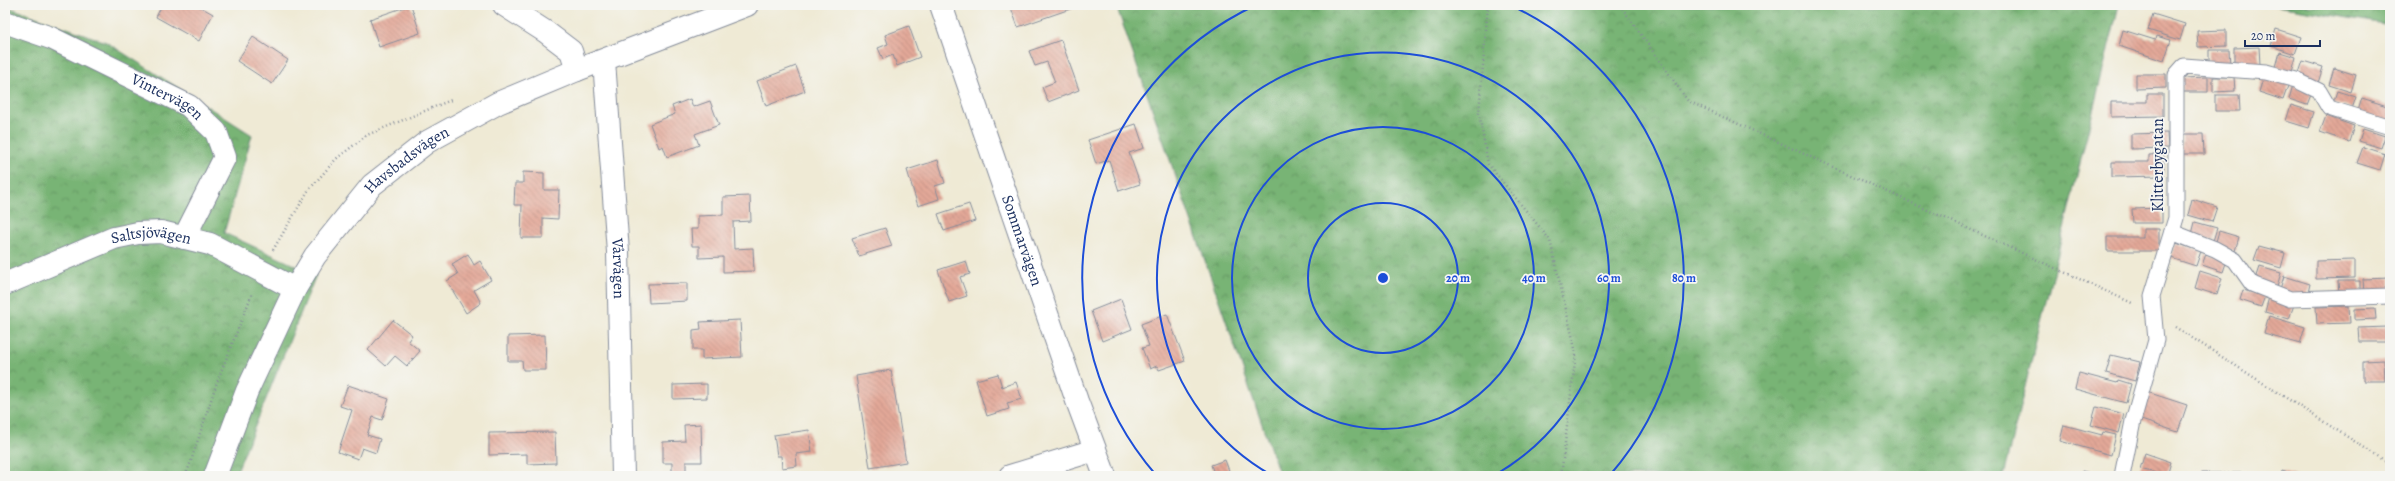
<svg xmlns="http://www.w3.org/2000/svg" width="2395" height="481" viewBox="0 0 2395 481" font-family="Alegreya,serif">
<defs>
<pattern id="forest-crowns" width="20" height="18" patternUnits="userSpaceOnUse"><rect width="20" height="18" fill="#78b474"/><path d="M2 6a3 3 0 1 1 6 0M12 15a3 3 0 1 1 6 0" fill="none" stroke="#629362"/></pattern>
<pattern id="building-back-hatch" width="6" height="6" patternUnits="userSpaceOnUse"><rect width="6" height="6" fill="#e3a898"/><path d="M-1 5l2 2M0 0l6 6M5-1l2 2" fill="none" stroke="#b7897f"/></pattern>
</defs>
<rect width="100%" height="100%" fill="#f6f6f2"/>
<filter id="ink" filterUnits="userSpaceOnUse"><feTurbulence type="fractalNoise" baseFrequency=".025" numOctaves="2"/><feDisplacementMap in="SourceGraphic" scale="8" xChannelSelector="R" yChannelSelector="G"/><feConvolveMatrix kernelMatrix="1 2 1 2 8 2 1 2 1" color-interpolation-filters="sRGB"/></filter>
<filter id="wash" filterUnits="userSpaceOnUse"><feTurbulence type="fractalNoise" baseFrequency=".012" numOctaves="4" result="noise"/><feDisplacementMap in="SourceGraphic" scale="16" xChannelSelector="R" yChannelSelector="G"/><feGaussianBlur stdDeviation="0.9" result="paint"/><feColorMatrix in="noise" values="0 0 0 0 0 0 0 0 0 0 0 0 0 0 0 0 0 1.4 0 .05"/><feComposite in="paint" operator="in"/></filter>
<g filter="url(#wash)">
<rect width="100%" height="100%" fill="#efead5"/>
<g fill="url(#forest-crowns)" stroke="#4a7269">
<path d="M1116 5H2119L2003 476H1280Z"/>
<path d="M2272 5H2390V25Z"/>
<path d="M5 6 106 42 252 135 224 233 316 275 235 476H5Z"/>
</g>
<g id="blocks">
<g fill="url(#building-back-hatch)">
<path d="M162 5H197L213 14 199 41 156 17Z"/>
<path d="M411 5 420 33 379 47 370 19Z"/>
<path d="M1010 5H1072L1073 8 1018 27Z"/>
<path d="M2153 14 2185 24 2180 40 2148 30Z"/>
<path d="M909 26 920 57 897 66 893 55 883 59 878 48 888 44 885 35Z"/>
<path d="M2276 29 2301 37 2295 54 2271 46Z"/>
<path d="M2123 30 2155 40 2156 36 2171 40 2164 61 2119 46Z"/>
<path d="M2226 30V46L2198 47 2197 31Z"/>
<path d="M253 37 288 60 272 84 237 61Z"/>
<path d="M1061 40 1079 90 1048 102 1042 87 1055 82 1047 62 1035 66 1029 51Z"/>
<path d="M2259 47 2260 65H2234V48Z"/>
<path d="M2209 50H2229L2230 65H2209Z"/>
<path d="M2280 52 2296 57 2292 72 2276 67Z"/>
<path d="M2303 61 2323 67 2318 83 2298 76Z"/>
<path d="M796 66 805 91 766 106 757 81Z"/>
<path d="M2334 68 2356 75 2351 92 2329 85Z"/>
<path d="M2136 74H2166V88L2136 89Z"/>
<path d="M2264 75 2289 83 2283 100 2259 92Z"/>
<path d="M2208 77V92H2183L2182 78Z"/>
<path d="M2213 77H2234L2235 91 2213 92Z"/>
<path d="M2293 85 2312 92 2307 105 2289 99Z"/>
<path d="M2337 91 2356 97 2352 109 2333 103Z"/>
<path d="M2147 94H2163V116L2111 117V102H2147Z"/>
<path d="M2215 95H2239L2240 111H2215Z"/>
<path d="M2362 98 2390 107V122L2358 111Z"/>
<path d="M690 99 693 107 710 101 719 125 695 134 699 145 667 157 663 146 659 148 650 124 675 114 672 106Z"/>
<path d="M2291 105 2314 112 2309 128 2286 121Z"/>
<path d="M2326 116 2354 126 2349 142 2320 132Z"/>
<path d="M1136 124 1144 148 1129 153 1140 184 1119 191 1109 160 1096 164 1088 140Z"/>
<path d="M2363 129 2385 136 2381 148 2359 141Z"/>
<path d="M2167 133 2168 148 2131 149V134Z"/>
<path d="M2182 134H2203L2204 154H2182Z"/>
<path d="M2363 147 2385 154 2380 170 2357 163Z"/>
<path d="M2164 154V176L2112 177V162H2149V155Z"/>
<path d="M938 160 945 183 935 186 939 199 918 206 907 170Z"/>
<path d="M523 172 544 173V190H559L558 219 543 218V238H521L522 205H514L515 183H523Z"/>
<path d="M750 196 751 221 733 222 734 249 753 248 754 271 723 272V257L699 258V246H692L691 229H698V216L723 215V197Z"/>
<path d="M2192 199 2217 207 2212 222 2188 215Z"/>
<path d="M969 204 975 221 944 231 938 214Z"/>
<path d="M2162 208V223H2133L2132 209Z"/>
<path d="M2195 222 2217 228 2213 241 2192 234Z"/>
<path d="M885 228 892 246 859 256 852 238Z"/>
<path d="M2143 229H2159V251H2107V237H2143Z"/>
<path d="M2219 231 2239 237 2235 251 2215 245Z"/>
<path d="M2176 243 2201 251 2196 266 2171 258Z"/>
<path d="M2259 246 2285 253 2281 268 2254 260Z"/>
<path d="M468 254 474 265 480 261 491 280 474 290 481 303 466 313 447 281 458 274 452 264Z"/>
<path d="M2206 254 2227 260 2223 272 2202 265Z"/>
<path d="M2355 260V278L2316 279V261Z"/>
<path d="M966 261 970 274 960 277 967 296 949 302 938 270Z"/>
<path d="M2260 267 2281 273 2277 286 2256 279Z"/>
<path d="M2200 271 2222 278 2217 295 2195 288Z"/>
<path d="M2284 276 2310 284 2307 297 2280 289Z"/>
<path d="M2390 278V294L2364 295 2363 279Z"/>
<path d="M2338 281H2360V293L2339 294Z"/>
<path d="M687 283V301L649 303 648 284Z"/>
<path d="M2243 290 2265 296 2261 307 2240 300Z"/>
<path d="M2269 297 2294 305 2289 319 2265 312Z"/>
<path d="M1121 299 1132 329 1102 341 1091 311Z"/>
<path d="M2349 306 2350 323 2317 324 2316 307Z"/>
<path d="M2375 308 2376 319 2355 320V309Z"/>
<path d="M1167 314 1185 361 1159 370 1157 366 1150 369 1142 348 1149 346 1141 324Z"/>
<path d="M2269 316 2305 327 2300 344 2264 334Z"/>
<path d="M393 320 412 335 408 341 420 351 407 366 395 356 386 366 368 350Z"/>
<path d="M740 320 742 357 702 359V350H693V330L701 329 700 322Z"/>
<path d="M2388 327V342H2359L2358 328Z"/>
<path d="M545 335 546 370H523L522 361H508V336Z"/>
<path d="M2111 355 2140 362 2135 381 2106 373Z"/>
<path d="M2384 360 2385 381H2363V361Z"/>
<path d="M891 370 906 462 870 468 856 376Z"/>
<path d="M2079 373 2117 383 2118 380 2131 384 2126 403 2075 389Z"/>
<path d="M998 374 1002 387 1016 382 1022 399 1007 403 1009 409 987 416 976 380Z"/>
<path d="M707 384V398L673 399V385Z"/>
<path d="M348 385 389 399 382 420 373 417 367 435 380 439 376 453 362 448 358 459 338 452 352 410 340 406Z"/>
<path d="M2147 392 2187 405 2178 432 2138 419Z"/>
<path d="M2096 407 2124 414 2119 433 2091 425Z"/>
<path d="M701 424 702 462H686V474L672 475V463H663V442L685 441 684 425Z"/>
<path d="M2064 425 2102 435 2103 432 2116 435 2111 455 2060 441Z"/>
<path d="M809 430 812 452 796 454 797 466 782 468 781 456H777L774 435Z"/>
<path d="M555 432 556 463 527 464V454L489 455V433Z"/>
<path d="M2145 453 2171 462 2167 476 2140 469Z"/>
<path d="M1225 460 1231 476H1215L1211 465Z"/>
<path d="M2082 471 2099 475V476H2080Z"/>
<path d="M2282 471 2298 476H2281Z"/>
<rect x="2202" y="473" width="39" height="3"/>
</g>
</g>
</g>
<g filter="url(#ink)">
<use href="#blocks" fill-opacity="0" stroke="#858c9a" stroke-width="1"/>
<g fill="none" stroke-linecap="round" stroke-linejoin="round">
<defs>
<g id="service">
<path d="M2172 232 2215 249 2235 260 2252 284 2290 299 2390 296"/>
<path d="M2122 476 2133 421 2156 340 2152 296 2176 218V75L2184 66 2266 72 2296 80 2319 91 2329 108 2390 127"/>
</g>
<g id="minor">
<path d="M504 5 546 32 571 51 577 70"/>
<path id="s1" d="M941 5 1077 401 1105 476"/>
<path id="s2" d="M5 22 51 38 189 106 216 132 225 157 184 238"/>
<path id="s3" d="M604 61 618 252 623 476"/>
<path id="s4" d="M5 284 114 238 138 233 161 232 210 244 295 289"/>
<path id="s5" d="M215 476 247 391 295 289 315 256 372 185 427 142 498 103 577 70 747 5"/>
<path d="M1010 476 1095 450"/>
</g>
</defs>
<use href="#service" stroke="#858c9a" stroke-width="17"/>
<use href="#minor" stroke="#858c9a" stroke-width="24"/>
<g stroke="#858c9a" stroke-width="2.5" stroke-dasharray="1 3" stroke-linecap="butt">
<path d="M1488 5 1479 113 1488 164 1550 240 1576 353 1561 476"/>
<path d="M1620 5 1688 101 2132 303"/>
<path d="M273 250 308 191 336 159 367 135 451 100"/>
<path d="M2175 327 2390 464"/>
<path d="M186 476 217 382 252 294"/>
</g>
<use href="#service" stroke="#fff" stroke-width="15"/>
<use href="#minor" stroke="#fff" stroke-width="22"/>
</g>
</g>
<g fill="none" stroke="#1d4ed8" stroke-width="2">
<circle cx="1383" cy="278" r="75"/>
<circle cx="1383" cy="278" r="151"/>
<path d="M1273 476A226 226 0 1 1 1493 476"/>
<path d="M1156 475A301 301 0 0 1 1256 5M1510 5A301 301 0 0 1 1610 475"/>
</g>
<g text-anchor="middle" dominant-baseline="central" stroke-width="3.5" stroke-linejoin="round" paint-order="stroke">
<g font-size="16" fill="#1b2f5e" stroke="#f6f6f2">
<text stroke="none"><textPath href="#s2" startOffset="179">Vintervägen</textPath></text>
<text stroke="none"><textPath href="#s5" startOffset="376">Havsbadsvägen</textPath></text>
<text transform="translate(2158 165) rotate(-90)">Klitterbygatan</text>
<text stroke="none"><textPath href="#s1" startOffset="249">Sommarvägen</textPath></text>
<text stroke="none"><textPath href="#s4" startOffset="156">Saltsjövägen</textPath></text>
<text stroke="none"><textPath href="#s3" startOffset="208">Vårvägen</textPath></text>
</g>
</g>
<circle cx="1383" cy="278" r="6" fill="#1d4ed8" stroke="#f6f6f2" stroke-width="2"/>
<g font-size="12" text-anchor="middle" font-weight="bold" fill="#1d4ed8" stroke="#f6f6f2" stroke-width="3.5" stroke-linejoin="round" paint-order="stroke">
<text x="1458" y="282">20 m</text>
<text x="1534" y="282">40 m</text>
<text x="1609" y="282">60 m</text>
<text x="1684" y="282">80 m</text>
</g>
<rect width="2395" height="481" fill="none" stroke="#f6f6f2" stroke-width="20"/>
<path d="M2245 40v6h75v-6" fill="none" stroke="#1b2f5e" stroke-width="2"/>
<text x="2251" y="40" font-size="12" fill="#1b2f5e" stroke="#f6f6f2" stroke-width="3" paint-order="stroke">20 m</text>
</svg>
